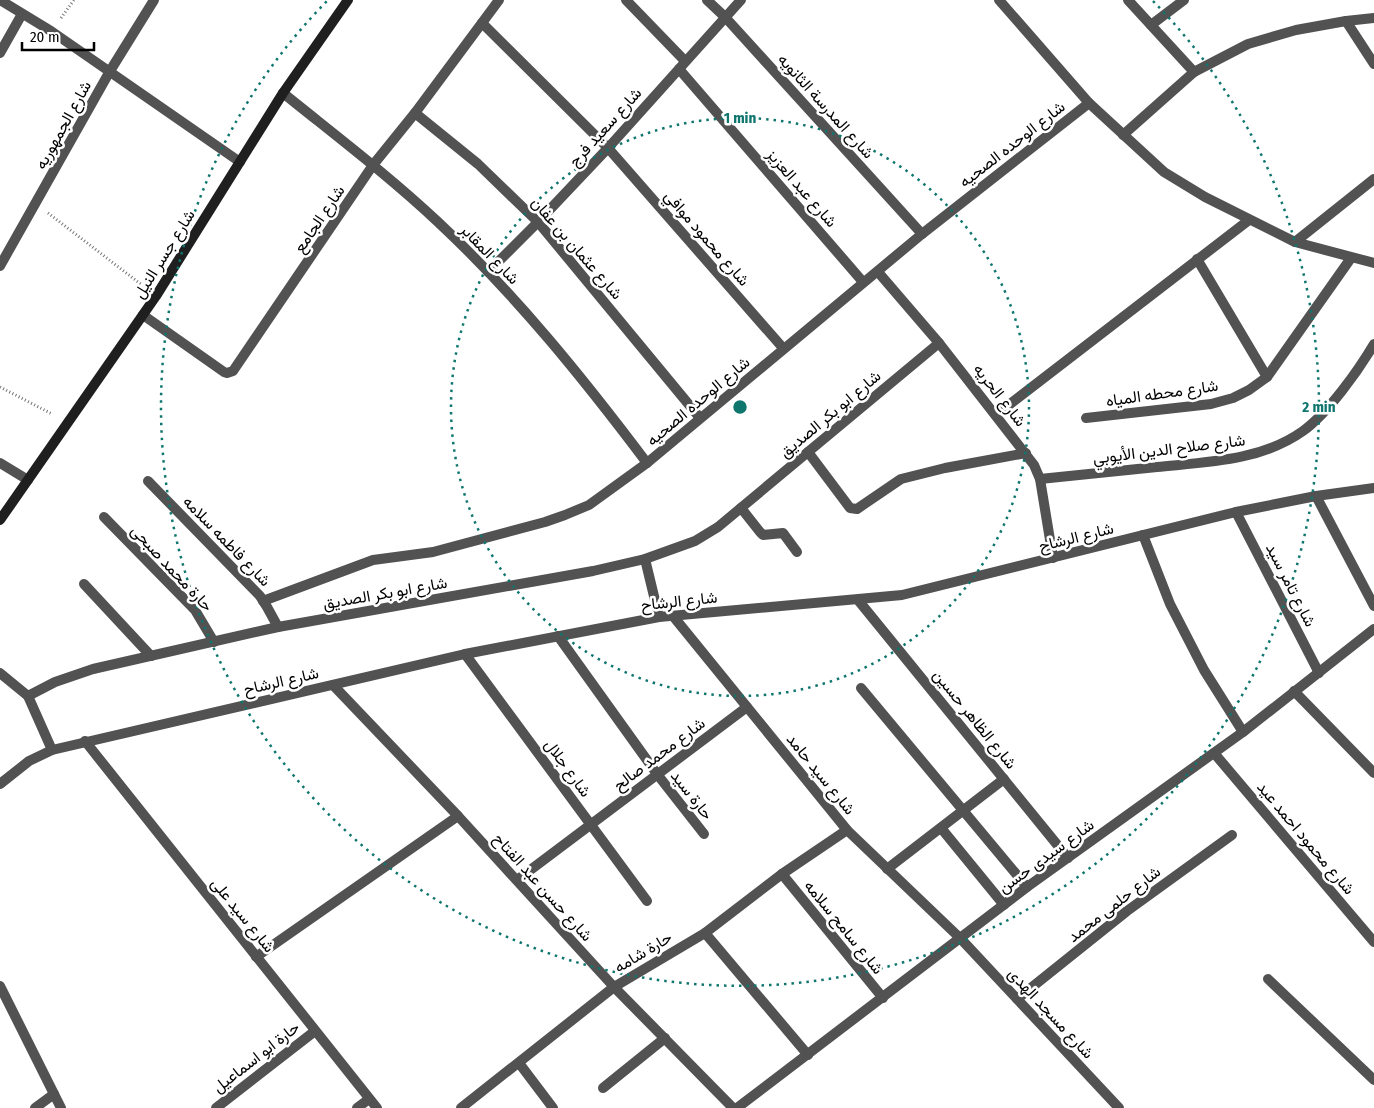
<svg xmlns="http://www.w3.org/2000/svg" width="1374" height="1108" viewBox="0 0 1374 1108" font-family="'Fira Sans Condensed',Vazirmatn,sans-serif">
<rect width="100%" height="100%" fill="#fff"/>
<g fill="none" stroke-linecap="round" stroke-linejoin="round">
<g stroke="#747474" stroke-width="3" stroke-dasharray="1 2.5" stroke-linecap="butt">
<path d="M61 18 74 0"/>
<path d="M48 213 142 285"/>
<path d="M0 387 52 414"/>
</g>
<g stroke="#525252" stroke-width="10">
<path d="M0 0 51 31 240 162"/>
<path d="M626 0 685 61"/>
<path d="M707 0 725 17 922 234"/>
<path d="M999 0 1089 103 1164 172 1205 197 1295 242 1374 263"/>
<path d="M1128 0 1194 72"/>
<path d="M1346 21 1374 64"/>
<path d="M482 23 608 148 783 348"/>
<path d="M1151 25 1184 0"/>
<path d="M0 53 22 14"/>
<path d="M679 69 863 282"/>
<path d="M283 93C335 135 389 176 438 222 516 295 583 378 647 463"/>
<path d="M415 113 478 164 538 222 700 418"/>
<path d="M1123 135 1194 72 1248 44 1296 30 1346 21 1374 18"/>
<path d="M1295 242 1374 179"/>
<path d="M1197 259 1267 377"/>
<path d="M0 266 110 71 154 0"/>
<path d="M488 272 538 222 608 148 741 0"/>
<path d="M878 272 939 343 1034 465 1040 479 1053 558"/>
<path d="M143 315 224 372 227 373 233 371 373 165 415 113 499 0"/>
<path d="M997 414 1249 220"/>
<path d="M1086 418 1211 404 1233 398 1249 390 1267 377 1351 258"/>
<path d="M808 452 850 508 857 509 901 479 945 468 1026 453"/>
<path d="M0 463 28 480"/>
<path d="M1040 479C1079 475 1118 471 1157 467 1206 462 1261 461 1303 431 1328 413 1358 371 1374 344"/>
<path d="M148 481 260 596 267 607 278 627"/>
<path d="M1316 496 1374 606"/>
<path d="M741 508 760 532 763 535 783 533 797 552"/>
<path d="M1236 512 1319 673"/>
<path d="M104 517 195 610 214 642"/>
<path d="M1143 535 1170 604 1204 670 1243 732"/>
<path d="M645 559 659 617"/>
<path d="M84 584 151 656"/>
<path d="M858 600 1068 858"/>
<path d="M263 601 373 560 433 552 545 522 565 515 589 505 647 463 922 234 1089 103"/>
<path d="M673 616 847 830 961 939 1119 1108"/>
<path d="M558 636 657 774 704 834"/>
<path d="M465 654 647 901"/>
<path d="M0 673 28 696 52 750"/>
<path d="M333 685 458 816 614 987 733 1108"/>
<path d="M861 688 1027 887"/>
<path d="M1294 691 1374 773"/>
<path d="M28 696 55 682 93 669 278 627 593 571 645 559 695 541 718 527 939 343"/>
<path d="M85 741 377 1108"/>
<path d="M1214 753 1374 942"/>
<path d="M0 784 29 761 52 750 465 654 659 617 902 595 1236 512 1316 496 1374 488"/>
<path d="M941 828 1004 905"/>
<path d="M887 869 1004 779"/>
<path d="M782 874 883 998"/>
<path d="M517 880 747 707"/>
<path d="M705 933 808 1055"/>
<path d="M256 957 458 816"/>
<path d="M1268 979 1374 1080"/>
<path d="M0 986 61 1108"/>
<path d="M1017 999 1127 911 1232 835"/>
<path d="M519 1063 553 1108"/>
<path d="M603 1088 665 1038"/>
<path d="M35 1108 54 1094"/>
<path d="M216 1108 315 1031"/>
<path d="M357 1108 369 1099"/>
<path d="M461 1108 614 987 705 933 782 874 847 830"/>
<path d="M737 1108 1027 887 1243 732 1374 629"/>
</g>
<path stroke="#1f1f1f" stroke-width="10" d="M0 520 156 296 283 93 348 0"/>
</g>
<g fill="none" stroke="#0f766e" stroke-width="2.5" stroke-dasharray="2.5 5">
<circle cx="740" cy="407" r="289"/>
<path d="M1153 1A579 579 0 1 1 327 1"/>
</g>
<g text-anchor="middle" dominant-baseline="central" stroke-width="5" stroke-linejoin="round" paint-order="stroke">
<g font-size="16" fill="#000" stroke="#fff">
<text transform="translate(826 106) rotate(48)">شارع المدرسة الثانويه</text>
<text transform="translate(63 125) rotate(-61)">شارع الجمهوريه</text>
<text transform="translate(605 127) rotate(-48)">شارع سعيد فرج</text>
<text transform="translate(1012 144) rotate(-38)">شارع الوحده الصحيه</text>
<text transform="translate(802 188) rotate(49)">شارع عبد العزيز</text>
<text transform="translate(319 219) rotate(-56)">شارع الجامع</text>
<text transform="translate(707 238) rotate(49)">شارع محمود موافي</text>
<text transform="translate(577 248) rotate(49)">شارع عثمان بن عفان</text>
<text transform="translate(164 254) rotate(-58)">شارع جسر النيل</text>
<text transform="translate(490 254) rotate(46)">شارع المقابر</text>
<text transform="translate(1162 393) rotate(-8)">شارع محطه المياه</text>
<text transform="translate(1000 395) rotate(52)">شارع الحريه</text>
<text transform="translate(698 401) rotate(-40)">شارع الوحده الصحيه</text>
<text transform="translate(830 414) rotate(-40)">شارع ابو بكر الصديق</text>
<text transform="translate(1169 449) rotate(-7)">شارع صلاح الدين الأيوبي</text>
<text transform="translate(1076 537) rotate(-14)">شارع الرشاح</text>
<text transform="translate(227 541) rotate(46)">شارع فاطمه سلامه</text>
<text transform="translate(172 568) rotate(47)">حارة محمد صبحى</text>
<text transform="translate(1291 585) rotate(63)">شارع تامر سيد</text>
<text transform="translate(385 593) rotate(-10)">شارع ابو بكر الصديق</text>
<text transform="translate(679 601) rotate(-6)">شارع الرشاح</text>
<text transform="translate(281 681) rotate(-13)">شارع الرشاح</text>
<text transform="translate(975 719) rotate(51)">شارع الظاهر حسين</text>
<text transform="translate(659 754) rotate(-37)">شارع محمد صالح</text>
<text transform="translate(568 768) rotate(54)">شارع جلال</text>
<text transform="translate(821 774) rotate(51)">شارع سيد حامد</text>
<text transform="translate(692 795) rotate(52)">حارة سيد</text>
<text transform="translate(1306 838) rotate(50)">شارع محمود احمد عيد</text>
<text transform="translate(1046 856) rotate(-36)">شارع سيدى حسن</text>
<text transform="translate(543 887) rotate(48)">شارع حسن عبد الفتاح</text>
<text transform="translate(1114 904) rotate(-38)">شارع حلمى محمد</text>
<text transform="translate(243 915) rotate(51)">شارع سيد على</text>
<text transform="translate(844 927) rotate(51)">شارع سامح سلامه</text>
<text transform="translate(643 952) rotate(-31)">حارة شامه</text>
<text transform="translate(1051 1013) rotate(47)">شارع مسجد الهدى</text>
<text transform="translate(256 1057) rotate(-38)">حارة ابو اسماعيل</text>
</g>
</g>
<circle cx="740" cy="407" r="8" fill="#0f766e" stroke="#fff" stroke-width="2.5"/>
<g font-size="15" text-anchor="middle" font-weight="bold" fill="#0f766e" stroke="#fff" stroke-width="5" stroke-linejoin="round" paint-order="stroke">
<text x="740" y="123">1 min</text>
<text x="1319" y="412">2 min</text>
</g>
<path d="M22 42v8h72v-8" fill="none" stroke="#000000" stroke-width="2.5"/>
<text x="30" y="42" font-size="15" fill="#000000" stroke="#ffffff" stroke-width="4" paint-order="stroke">20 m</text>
</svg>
